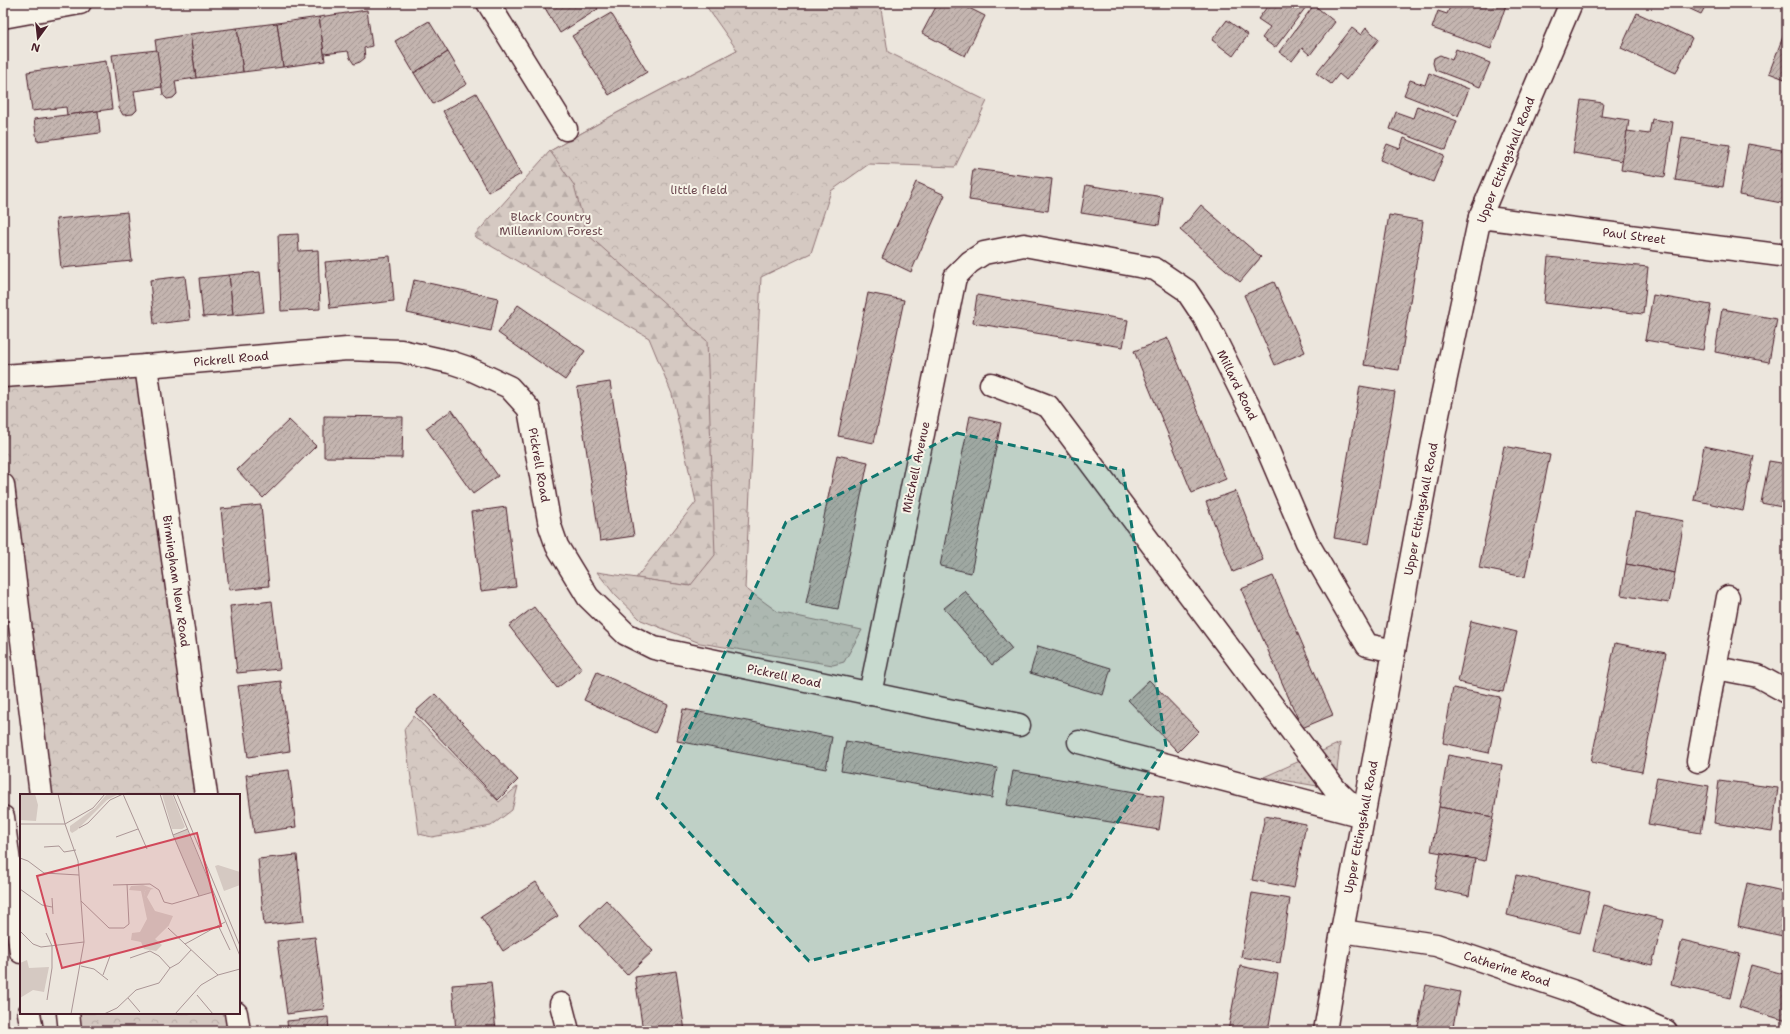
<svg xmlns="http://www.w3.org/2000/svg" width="1790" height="1034" viewBox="0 0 1790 1034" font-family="'Shantell Sans',sans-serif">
<defs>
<pattern id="grass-dots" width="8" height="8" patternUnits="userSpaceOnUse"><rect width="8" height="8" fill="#d5c9c2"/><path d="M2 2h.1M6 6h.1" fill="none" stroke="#b8aca7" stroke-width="1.8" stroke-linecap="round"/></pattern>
<pattern id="forest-firs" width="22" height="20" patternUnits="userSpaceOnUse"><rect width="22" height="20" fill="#d5c9c2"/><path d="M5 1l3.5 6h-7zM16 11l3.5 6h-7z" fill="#b8aca7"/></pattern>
<pattern id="park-crowns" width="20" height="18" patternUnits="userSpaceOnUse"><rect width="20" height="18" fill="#d5c9c2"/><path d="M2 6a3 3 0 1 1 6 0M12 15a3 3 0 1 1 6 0" fill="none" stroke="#b8aca7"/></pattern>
<pattern id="building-hatch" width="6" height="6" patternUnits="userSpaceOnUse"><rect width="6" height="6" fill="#c4b5b0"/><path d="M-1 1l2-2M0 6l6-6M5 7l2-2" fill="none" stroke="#a1938f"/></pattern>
</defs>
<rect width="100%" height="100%" fill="#ece6dd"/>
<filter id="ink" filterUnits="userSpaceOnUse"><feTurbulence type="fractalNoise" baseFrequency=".025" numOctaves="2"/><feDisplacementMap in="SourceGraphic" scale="8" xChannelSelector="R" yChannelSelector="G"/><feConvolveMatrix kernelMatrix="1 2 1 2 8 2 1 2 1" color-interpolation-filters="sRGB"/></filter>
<g filter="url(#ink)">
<path fill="url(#grass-dots)" stroke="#907476" d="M1340 743 1335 789 1264 777Z"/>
<path fill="url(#forest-firs)" stroke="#907476" d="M737 50 725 356 722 554 690 586 636 578 696 502 672 394 649 338 474 236 550 151 617 113Z"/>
<g fill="url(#park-crowns)" stroke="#907476">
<path d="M704 3H880L888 52 987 101 955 167 869 164 831 191 811 253 761 277 745 588 778 612 862 630 844 662 833 665 700 643 641 620 615 595 597 572 690 586 715 555 707 341 587 234 574 185 550 151 617 113 737 50Z"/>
<path d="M146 366 206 795H48L3 476V376Z"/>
<path d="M414 716 499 802 518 786 512 810 491 826 432 837 419 834 404 729Z"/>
<path d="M79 1013H236L239 1031H82Z"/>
</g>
<g fill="url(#building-hatch)" stroke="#4a1f2b">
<path d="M542 3H594L598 9 560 33Z"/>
<path d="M938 3H959L985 16 965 56 922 33Z"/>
<path d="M1270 3H1309L1275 48 1262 38 1270 27 1258 19Z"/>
<path d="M1438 3H1502L1506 5 1491 49 1432 28 1438 11 1447 14 1450 7Z"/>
<path d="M1677 3H1707L1701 14Z"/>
<path d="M1314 5 1335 22 1310 55 1302 48 1292 61 1279 52Z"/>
<path d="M367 10 372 46 364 48 365 58 360 62 354 64 350 58 348 51 324 54 319 17Z"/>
<path d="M611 13 647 72 609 95 572 36Z"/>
<path d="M1637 13 1692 38 1676 73 1621 48Z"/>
<path d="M319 17 325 61 283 67 277 23Z"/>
<path d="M1227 20 1248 35 1233 56 1212 40Z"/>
<path d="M429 21 448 52 414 73 395 41Z"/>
<path d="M277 23 283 67 243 72 237 28Z"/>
<path d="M237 28 243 72 196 78 190 34Z"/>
<path d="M1352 28 1361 35 1366 28 1379 39 1346 80 1339 74 1331 84 1316 73Z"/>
<path d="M190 34 196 78 175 81 177 94 173 98 167 99 163 95 155 40Z"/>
<path d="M1784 34 1787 36V80L1769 73Z"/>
<path d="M1456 49 1490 63 1480 87 1435 70 1433 63 1434 58 1440 55 1452 60Z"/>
<path d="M157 50 162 87 134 91 137 110 133 114 123 115 119 108 112 55Z"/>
<path d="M448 52 467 84 433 104 414 73Z"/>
<path d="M106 61 112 109 67 115 66 107 32 111 27 72Z"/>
<path d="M1429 73 1469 89 1458 116 1404 95 1410 80 1425 85Z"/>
<path d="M476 93 521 174 488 192 443 111Z"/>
<path d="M1581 100 1603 103 1601 116 1629 120 1623 161 1573 153Z"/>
<path d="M1417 106 1457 121 1446 150 1390 129 1396 112 1413 118Z"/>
<path d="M98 111 100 133 37 141 34 119Z"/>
<path d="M1652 119 1673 122 1665 177 1621 170 1627 131 1649 134Z"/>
<path d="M1404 138 1444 155 1433 182 1380 160 1387 144 1400 149Z"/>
<path d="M1682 138 1730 145 1723 187 1675 180Z"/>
<path d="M1748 144 1787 151V204L1739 195Z"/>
<path d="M973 169 1052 179 1048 211 969 200Z"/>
<path d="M916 182 945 195 911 272 882 258Z"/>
<path d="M1086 185 1163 197 1159 225 1081 213Z"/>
<path d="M1201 205 1261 257 1240 282 1180 230Z"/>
<path d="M127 212 132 261 61 268 56 219Z"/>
<path d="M1389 215 1423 221 1399 370 1364 365Z"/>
<path d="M298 234 299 251 318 250 320 309 281 311 278 235Z"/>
<path d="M390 256 394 301 330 308 325 262Z"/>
<path d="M1548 257 1648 267 1643 314 1544 303Z"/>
<path d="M260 272 264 312 233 315 229 275Z"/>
<path d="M229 275 233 315 203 317 199 278Z"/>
<path d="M185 276 190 320 154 324 150 280Z"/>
<path d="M414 280 498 298 491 331 407 313Z"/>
<path d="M1274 282 1305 352 1275 365 1244 295Z"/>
<path d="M868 293 904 300 874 443 838 436Z"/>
<path d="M977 295 1128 320 1123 347 973 323Z"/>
<path d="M1653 295 1711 305 1703 350 1645 340Z"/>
<path d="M518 305 585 351 565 380 498 333Z"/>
<path d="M1722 309 1777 319 1769 362 1715 352Z"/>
<path d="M1168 338 1226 479 1192 493 1134 351Z"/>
<path d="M1787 342V364H1783Z"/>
<path d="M610 382 634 536 600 541 577 387Z"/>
<path d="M1360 386 1395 392 1369 544 1334 538Z"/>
<path d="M452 410 498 476 473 494 426 428Z"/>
<path d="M324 416 403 417 402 458 324 457Z"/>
<path d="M970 416 1001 423 971 573 940 566Z"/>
<path d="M289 420 316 446 263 498 237 470Z"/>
<path d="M1504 446 1550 455 1525 577 1479 568Z"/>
<path d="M1704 446 1754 456 1743 511 1694 500Z"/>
<path d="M837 455 868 462 838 609 806 603Z"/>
<path d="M1769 461 1787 464V508L1761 503Z"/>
<path d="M1236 491 1263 560 1233 572 1206 502Z"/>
<path d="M261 505 269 586 229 590 221 509Z"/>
<path d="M506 507 516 587 481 591 471 512Z"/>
<path d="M1635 512 1684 521 1675 573 1626 564Z"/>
<path d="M1626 564 1675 573 1669 603 1621 595Z"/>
<path d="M1273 576 1333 715 1302 728 1241 589Z"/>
<path d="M965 591 1012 649 992 665 944 608Z"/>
<path d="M272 601 280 669 237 673 230 606Z"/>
<path d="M534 607 582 669 557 688 509 626Z"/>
<path d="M1471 621 1517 632 1503 692 1458 682Z"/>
<path d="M1615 643 1666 653 1642 772 1591 762Z"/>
<path d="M1038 646 1111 668 1103 695 1030 673Z"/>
<path d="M597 672 668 705 655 733 584 700Z"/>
<path d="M1149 680 1199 731 1178 752 1128 700Z"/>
<path d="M281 681 290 751 248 757 238 686Z"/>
<path d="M1453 688 1500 697 1489 753 1443 743Z"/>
<path d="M435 694 518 780 498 800 415 712Z"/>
<path d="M683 709 832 737 826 769 677 741Z"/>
<path d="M846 741 997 768 992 798 841 771Z"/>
<path d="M1448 755 1502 765 1493 817 1439 807Z"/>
<path d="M289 770 296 827 254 833 246 775Z"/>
<path d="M1013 771 1164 797 1159 830 1007 805Z"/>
<path d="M1657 777 1709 786 1701 833 1648 824Z"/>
<path d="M1719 780 1778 788 1772 832 1714 823Z"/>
<path d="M1439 807 1493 817 1485 861 1431 851Z"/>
<path d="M1265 816 1306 824 1294 888 1252 880Z"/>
<path d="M1441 853 1475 859 1469 896 1434 889Z"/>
<path d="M297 855 304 921 264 925 258 859Z"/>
<path d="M1516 875 1590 892 1580 933 1507 915Z"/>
<path d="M536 882 558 916 503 951 481 917Z"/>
<path d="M1747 883 1787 892V937L1738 926Z"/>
<path d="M1252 893 1290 899 1280 963 1241 957Z"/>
<path d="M606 900 653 951 627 975 580 925Z"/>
<path d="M1604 905 1663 920 1652 965 1593 951Z"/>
<path d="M315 937 324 1009 287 1014 277 941Z"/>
<path d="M1682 940 1740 954 1730 998 1671 984Z"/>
<path d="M1751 965 1787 975V1021L1739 1007Z"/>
<path d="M1240 966 1278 974 1268 1031H1228Z"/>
<path d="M676 971 685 1031H643L635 977Z"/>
<path d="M491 982 496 1031H456L452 985Z"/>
<path d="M1426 985 1460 992 1452 1031H1417Z"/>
<path d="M328 1017 329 1031H288L287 1021Z"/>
</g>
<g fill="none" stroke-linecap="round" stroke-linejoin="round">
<defs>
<g id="minor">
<path d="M488 3 566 129"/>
<path d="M3 17 80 3"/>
<path d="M1480 217 1787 256"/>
<path d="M146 366 206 795"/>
<path d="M3 376 146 366 347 349 401 351 450 362 468 368 509 387 529 409 550 526 557 546 588 597 626 634 654 648 1019 725"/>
<path d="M991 384 1048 406 1335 789 1363 816 1079 742"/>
<path d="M1716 668 1758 676 1787 692"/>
<path d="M870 694 955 277 970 262 984 253 1024 245 1155 269 1186 290 1204 317 1252 413 1307 542 1367 645 1394 651"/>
<path d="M1698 761 1728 597"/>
<path d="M1342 931 1436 945 1572 991 1666 1031"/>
<path d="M561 1004 568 1031"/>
<path d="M236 1013 239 1031"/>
<path d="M1325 1031 1342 931 1438 415 1480 217 1571 3"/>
</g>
<g id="highway">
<path d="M3 485 41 795"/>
<path d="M3 817 21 952"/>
<path d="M29 1013 32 1031"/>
<path d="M68 1013 70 1031"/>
</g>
</defs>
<use href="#minor" stroke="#4a1f2b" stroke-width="25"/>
<use href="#highway" stroke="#4a1f2b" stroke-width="25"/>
<use href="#minor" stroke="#f7f3e8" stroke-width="22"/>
<use href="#highway" stroke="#f7f3e8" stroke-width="22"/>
</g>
</g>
<path fill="#0f766e" fill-opacity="0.2" stroke="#0f766e" stroke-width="3" stroke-dasharray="8 5" stroke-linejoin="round" d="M957 433 1123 470 1166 746 1070 897 809 961 657 798 786 522Z"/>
<g text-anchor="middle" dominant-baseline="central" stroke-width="4" stroke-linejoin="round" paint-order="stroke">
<g font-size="12" fill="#4a1f2b" stroke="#f7f3e8">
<text transform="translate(1506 160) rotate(-68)">Upper Ettingshall Road</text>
<text transform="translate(1634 236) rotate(7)">Paul Street</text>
<text transform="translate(231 359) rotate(-5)">Pickrell Road</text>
<text transform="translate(1237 385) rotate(64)">Millard Road</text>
<text transform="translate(539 465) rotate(80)">Pickrell Road</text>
<text transform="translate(916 467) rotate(-78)">Mitchell Avenue</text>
<text transform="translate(1421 509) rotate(-79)">Upper Ettingshall Road</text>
<text transform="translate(176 581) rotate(82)">Birmingham New Road</text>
<text transform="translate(784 676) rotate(12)">Pickrell Road</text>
<text transform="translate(1361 827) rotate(-79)">Upper Ettingshall Road</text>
<text transform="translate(1507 969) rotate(18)">Catherine Road</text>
</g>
<g font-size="12" fill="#6d4a51" stroke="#f7f3e8">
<text x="699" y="190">little field</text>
<text x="551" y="217">Black Country<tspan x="551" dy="14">Millennium Forest</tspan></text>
</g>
</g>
<g transform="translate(20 794)">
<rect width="220" height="220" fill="#ece6dd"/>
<path d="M198 71 220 78V91L204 97 195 72ZM131 95 127 103 135 117 153 122 149 131 134 145 124 99 126 96Z" fill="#d5c9c2"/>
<path d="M0 0H15L18 11 16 27 0 26ZM87 0H99L87 6 57 36 52 39 50 37V32L75 14ZM142 0H152L165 33 162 35H152ZM167 35 193 98 179 102 153 41ZM123 91 134 95 126 96 124 99 130 118 143 125 149 131 135 145 142 151 136 157 124 155 121 148 111 146 112 139 120 138 127 125 121 97 109 96 111 92ZM7 166 9 174 29 173 24 198 13 196 0 204V169Z" fill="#d5c9c2"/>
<path fill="none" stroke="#ab9696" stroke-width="1" d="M38 0 45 30M103 0 127 55M140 0 153 41 168 35M153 0 220 162M157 0 220 152M0 30H45L73 14 85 0M45 30 58 67 64 148 51 220M59 34 68 29 90 6 103 0M153 41 179 102M96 43 118 35M24 53 39 52 44 58 56 56M0 64 8 67 24 79 59 81M93 91 130 90 139 96 144 108 152 110 193 98M0 95 22 111 32 113M32 104 33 120M61 107 89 134H104L109 130 107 90M198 131 210 156M148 134 198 181M0 137 13 150 21 153 64 148M26 139 32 152V174L27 206M165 150 205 128M110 164 130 157 139 162 150 174M61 172 74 175 88 186M83 181 90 162M177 201 193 220M108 204 120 218M84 220 97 214 116 196 139 189 150 174 159 169 171 156M155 220 181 191 198 181 220 175"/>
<path fill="#d1495b" fill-opacity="0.15" stroke="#d1495b" stroke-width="2" d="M177 39 201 132 42 174 17 82Z"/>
<rect width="220" height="220" fill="none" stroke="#4a1f2b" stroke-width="2"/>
</g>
<rect width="1790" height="1034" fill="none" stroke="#f7f3e8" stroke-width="16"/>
<rect x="8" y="8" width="1774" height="1018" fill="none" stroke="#4a1f2b" stroke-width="1.5" filter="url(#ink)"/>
<g transform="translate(38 38) rotate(195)" stroke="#f7f3e8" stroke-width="3" paint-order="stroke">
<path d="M0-3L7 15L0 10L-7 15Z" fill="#4a1f2b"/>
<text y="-6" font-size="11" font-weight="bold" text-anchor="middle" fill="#4a1f2b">N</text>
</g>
</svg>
